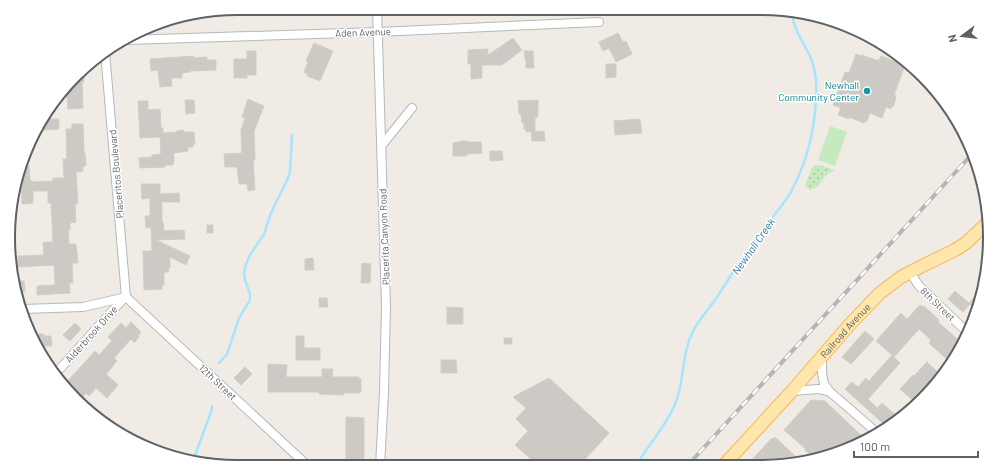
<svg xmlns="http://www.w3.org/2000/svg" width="998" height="475" viewBox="0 0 998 475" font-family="Barlow,sans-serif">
<defs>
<pattern id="park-dots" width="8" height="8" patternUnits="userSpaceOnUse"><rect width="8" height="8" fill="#c6e9c0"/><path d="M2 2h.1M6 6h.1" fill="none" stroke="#a4c0a0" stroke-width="1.8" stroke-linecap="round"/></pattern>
</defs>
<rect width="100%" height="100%" fill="#f0ece5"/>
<path fill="#c6e9c0" d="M830 126 847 132 835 166 818 160Z"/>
<path fill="url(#park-dots)" d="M819 165 832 169 834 171C821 175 822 188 810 190L805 186 812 168 814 166Z"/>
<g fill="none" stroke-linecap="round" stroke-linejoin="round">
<g stroke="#a6e5ff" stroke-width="2.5">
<path d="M219 363 227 354 239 318 250 300V294L245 280 244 273 246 264 250 255 264 234 271 213 287 180 290 172 292 135"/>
<path d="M194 458 211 412 212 406"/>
<path d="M636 466C648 445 667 425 675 404 685 381 681 355 693 331 700 318 711 307 719 294 725 285 731 275 737 266 746 253 756 240 765 227 773 216 786 202 792 190 807 161 815 130 816 97 817 84 815 68 810 56 803 42 794 30 792 14"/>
</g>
</g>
<g fill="#cdc9c4" stroke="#d5cdc3">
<path d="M618 33 623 42 626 41 632 54 616 62 609 48 603 51 599 42Z"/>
<path d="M513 38 522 50 502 65H482V78L471 79V64H468V50L488 49V55Z"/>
<path d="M314 43 333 51 320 81 307 76 308 74 304 72 308 62 306 61Z"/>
<path d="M247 51H256V75H247V78H234V59H247Z"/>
<path d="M524 51H533L534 68H526V59H525Z"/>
<path d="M856 54 861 56V55L879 61 881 56 905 65 894 95H896L895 97 896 98 893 107 892 106 891 109 886 107 882 118 870 113 867 121H865L864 123 849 117V119L838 115 841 108 833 105 845 72 849 73Z"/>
<path d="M194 56V58L207 57V60H216V70L190 71V72L182 73V78H171L172 86 160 87 158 70 151 71 150 59Z"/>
<path d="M606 64H616V77L606 78Z"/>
<path d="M84 71V82H82L83 108 68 109 67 97 60 98Z"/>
<path d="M248 99 264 106 254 131 255 160H253L255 190 248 191 247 184H239L237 167H225L224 154 242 153 241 130 245 118 242 117Z"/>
<path d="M185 100H194L195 113 186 114Z"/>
<path d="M538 100V117L535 118V131L526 132V130L524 129V123H522L521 114H519L518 101Z"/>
<path d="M138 101H148V110L160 109 161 128H163V133L177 132V131L184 130V132H194L195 144H193V147H188V151L174 153V162H173V165H165V167L140 168 139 158 152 157V155L161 154 160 137 140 138Z"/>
<path d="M43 119H59V129L43 130Z"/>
<path d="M640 119 642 133 615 135 614 121Z"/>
<path d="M72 124H83L84 153H85L86 163V166H83V171H82V172H76L78 204H75L76 222 70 223V230H68L69 244H76L78 263H72L73 283H69L70 293 37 295V286L55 285 54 265 18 267V256L44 255 43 242H53L51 203H48V191H33V203L22 204 21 176H19L22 166H29L30 181H32V182L53 181V178H64L63 159H67L66 129H72Z"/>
<path d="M544 131 545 141H532L531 132Z"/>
<path d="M460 141H467V142H481L482 153 467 154V156H453V143L460 142Z"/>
<path d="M490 151H502L503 160 490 161Z"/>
<path d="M141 184H160V194L179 193 180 202H162V222H163L164 231 184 230 185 239 156 240 190 256 186 265 170 257V268H168L169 272H164V285H162V289L144 290 143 251H152L151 227 146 228 145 216H150V198L142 199Z"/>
<rect x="207" y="225" width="6" height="8"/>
<path d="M313 258 314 270H305V259Z"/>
<path d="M362 263 371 264 370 283H361Z"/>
<path d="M14 281H24L25 292H17Z"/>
<path d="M955 291 969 303 979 292 976 309 970 304 963 312 948 299Z"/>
<path d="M319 298H327L328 307H319Z"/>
<path d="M920 305 923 307 924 306 939 320 938 322 962 343 951 363 929 343 931 340 919 329 894 357 900 363 868 399 877 408 882 403 900 419 887 427 845 389 852 382 858 387 866 378 869 381 892 355 876 341 901 313 907 319Z"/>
<path d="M447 307 463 308V324H447Z"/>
<path d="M131 322 141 332 138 336 139 337 134 343 131 339 114 358 117 361 113 365H114L106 374 118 385 107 398 96 388 89 396 86 393 81 399 72 391 70 389 72 387 66 383 95 351 99 355 112 341 108 337 121 323 126 328Z"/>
<path d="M75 323 81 329 70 341 63 335Z"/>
<path d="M865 331 874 339 851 364 842 357Z"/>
<path d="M30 334H44V336H51L52 346H43L44 355 32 339Z"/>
<path d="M296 336H304V348H320V360H296Z"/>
<rect x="504" y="338" width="8" height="6"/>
<path d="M441 360H456L457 373H441Z"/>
<path d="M927 362 943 377 916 403 900 389 913 375 914 376Z"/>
<path d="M268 364 287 365 286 377H322V369H333L332 377H359V379H361V392H359V393H344V395L319 394V392H268Z"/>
<path d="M245 367 252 374 241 385 234 378Z"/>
<path d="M549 378 609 433 579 466H527L532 460 515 445 528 431 516 419 526 408 513 397Z"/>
<path d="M811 400 825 401 866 440 848 450 815 459 805 450 806 449 784 430Z"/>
<path d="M346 417 364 418V467H346Z"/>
<path d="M775 437 796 457 788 465H747L772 438 773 439Z"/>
</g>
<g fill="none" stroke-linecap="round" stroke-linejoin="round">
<defs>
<g id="street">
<path d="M377 8 386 306 384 392 380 466"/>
<path d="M126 40 378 32 599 22"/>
<path d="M105 52 126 297"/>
<path d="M382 145 412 108"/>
<path d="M910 272 919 286 968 333"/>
<path d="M126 297 309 467"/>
<path d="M23 309 83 307 126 297"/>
<path d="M822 356V373L824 384 830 392 858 416 877 433"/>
<path d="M57 372 125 297"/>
<path d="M792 391 819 389 830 392"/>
</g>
<g id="primary">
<path id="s1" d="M724 465 792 391 851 323 880 293 901 277 922 266 955 250 966 243 987 223"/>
</g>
</defs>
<use href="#street" stroke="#b5b9bc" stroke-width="10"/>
<use href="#primary" stroke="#f9b455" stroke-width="14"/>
<use href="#street" stroke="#fff" stroke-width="8"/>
<use href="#primary" stroke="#ffe6ab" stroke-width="12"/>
<defs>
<path id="rail" d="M688 465 973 153"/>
</defs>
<use href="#rail" stroke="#b4b5b6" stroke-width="4"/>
<use href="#rail" stroke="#fff" stroke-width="2.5" stroke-dasharray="8" stroke-linecap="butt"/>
</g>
<circle fill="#0f9aa8" stroke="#fff" stroke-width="1.5" cx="867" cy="91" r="4"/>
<g text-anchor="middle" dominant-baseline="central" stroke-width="3" stroke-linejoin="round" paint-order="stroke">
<g font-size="10" fill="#5d6266" stroke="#fff">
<text transform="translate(363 32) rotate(-2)">Aden Avenue</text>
<text transform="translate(116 174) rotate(-95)">Placeritos Boulevard</text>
<text transform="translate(384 237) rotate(-92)">Placerita Canyon Road</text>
<text transform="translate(938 304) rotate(44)">8th Street</text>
<text stroke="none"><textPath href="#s1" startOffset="181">Railroad Avenue</textPath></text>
<text transform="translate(91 334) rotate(-48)">Alderbrook Drive</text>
<text transform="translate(218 382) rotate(43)">12th Street</text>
</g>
<g font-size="10" fill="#0d838f" stroke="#fff" text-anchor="end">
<text x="859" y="85">Newhall<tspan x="859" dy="12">Community Center</tspan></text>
</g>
<g font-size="11" font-style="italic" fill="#377ca5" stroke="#fff">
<text transform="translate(753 246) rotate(-55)">Newhall Creek</text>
</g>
</g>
<path d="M0 0H998V475H0ZM237 15H761A222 222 0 0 1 983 237V238A222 222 0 0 1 761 460H237A222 222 0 0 1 15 238V237A222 222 0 0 1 237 15Z" fill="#fff" fill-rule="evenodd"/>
<path fill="none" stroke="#5d6266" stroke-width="2" d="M237 15H761A222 222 0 0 1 983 237V238A222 222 0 0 1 761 460H237A222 222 0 0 1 15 238V237A222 222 0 0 1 237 15Z"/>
<g transform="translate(962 36) rotate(255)" stroke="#ffffff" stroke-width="3" paint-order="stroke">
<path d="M0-3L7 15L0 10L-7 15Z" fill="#5d6266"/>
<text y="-6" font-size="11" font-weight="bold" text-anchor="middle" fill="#5d6266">N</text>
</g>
<path d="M854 451v6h124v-6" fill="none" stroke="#5d6266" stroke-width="2"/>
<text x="860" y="451" font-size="12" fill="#5d6266" stroke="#ffffff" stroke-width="3" paint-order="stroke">100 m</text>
</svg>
